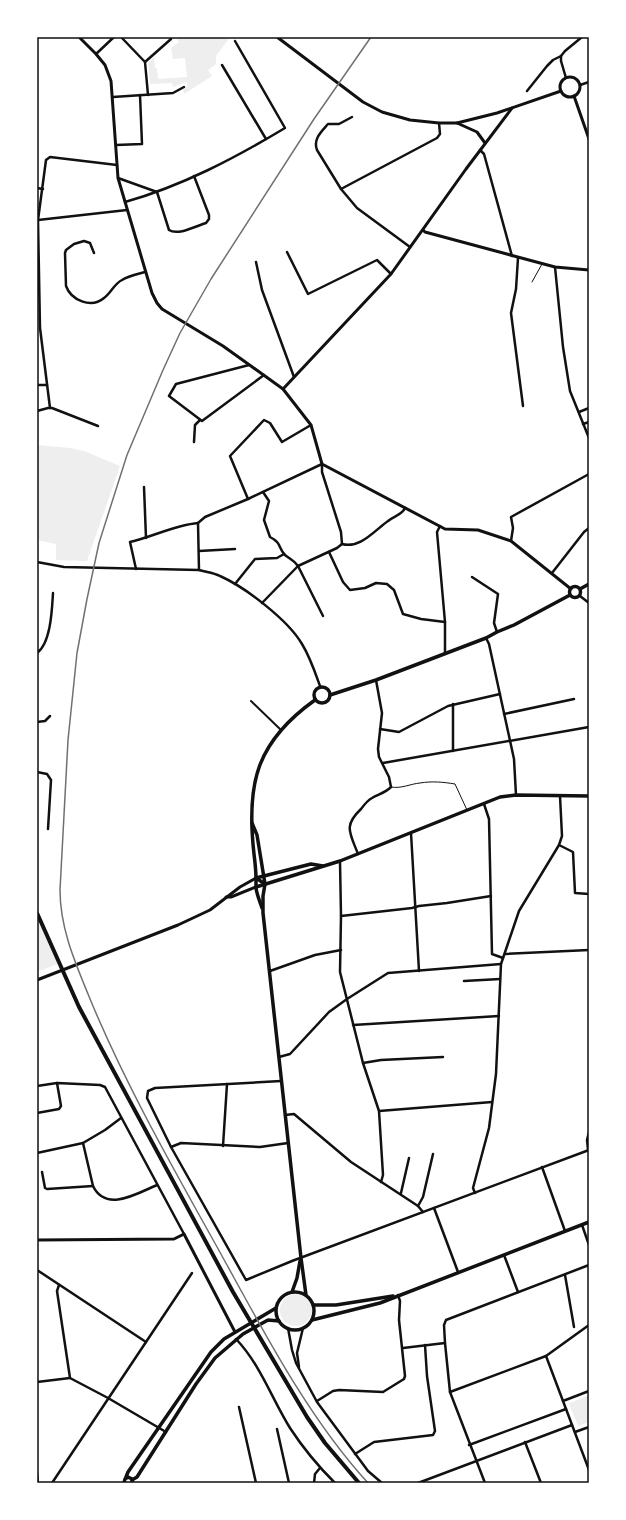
<svg xmlns="http://www.w3.org/2000/svg" width="626" height="1520" viewBox="0 0 626 1520" font-family="Figtree,sans-serif">
<rect width="100%" height="100%" fill="#fff"/>
<g fill="#eee">
<path d="M175 37H230L216 56V64L208 70 212 76 184 94 183 90 187 86V82L173 87 172 83 150 84 148 63 154 57 155 68H157L158 79 187 77 185 58 173 59 171 48 179 42Z"/>
<path d="M37 445 70 448 84 451 120 466 87 561 56 560V544L37 540Z"/>
<path d="M37 918 58 964 42 970H37Z"/>
<circle cx="296" cy="1310" r="16"/>
<path d="M589 1395V1422L578 1426 569 1404 570 1403Z"/>
</g>
<g fill="none" stroke-linecap="round" stroke-linejoin="round">
<g stroke="#111" stroke-width="1">
<path d="M532 282 542 264"/>
<path d="M391 787C401 789 410 784 420 783 432 781 443 782 455 784L467 810"/>
</g>
<path stroke="#111" stroke-width="2" d="M251 701 281 730"/>
<g stroke="#111" stroke-width="2.5">
<path d="M121 37 145 62 148 95"/>
<path d="M96 54 114 37"/>
<path d="M561 56V61L566 78"/>
<path d="M145 62 171 39"/>
<path d="M222 65 266 139"/>
<path d="M580 85 589 82"/>
<path d="M527 91 547 66 553 60 561 56 565 51 582 37"/>
<path d="M113 97 173 93 184 87"/>
<path d="M352 117 339 124H328C321 132 313 139 317 150L341 189 357 208 410 247"/>
<path d="M116 145 142 144 140 95"/>
<path d="M480 150 484 154 512 256"/>
<path d="M118 178 157 192"/>
<path d="M37 188 43 189"/>
<path d="M341 189 437 138 440 134 439 123"/>
<path d="M157 192 169 230C178 236 196 226 206 223L209 219V215L194 176"/>
<path d="M125 202C182 186 235 158 285 128L235 41"/>
<path d="M38 220 127 210"/>
<path d="M287 252 308 294 377 260 391 274"/>
<path d="M94 253 90 243 84 241 74 244 66 250 65 253 66 286C71 300 91 309 104 298 111 293 114 284 122 280 128 276 138 274 145 272"/>
<path d="M518 258 516 289 511 313 523 406"/>
<path d="M256 262 262 290 294 377"/>
<path d="M555 267 563 347 570 391 589 438"/>
<path d="M249 365 176 384 169 396 202 421 264 375"/>
<path d="M37 385H47"/>
<path d="M50 408 40 328 38 220 46 160 50 157 117 165"/>
<path d="M37 411 48 408H52L98 426"/>
<path d="M579 412 589 408"/>
<path d="M583 424 589 422"/>
<path d="M194 442 195 425 200 420"/>
<path d="M144 487 146 538"/>
<path d="M263 492 269 501 264 520 270 537C282 543 278 548 285 555 290 559 294 560 298 566L323 616"/>
<path d="M248 499 230 456 264 420 270 423 282 442 311 425"/>
<path d="M440 526 437 532 445 622V654"/>
<path d="M511 541 513 528 511 517 589 474"/>
<path d="M342 544C360 549 374 531 388 521 394 516 402 515 405 508"/>
<path d="M199 551 235 549"/>
<path d="M329 552 343 582 350 590 365 588 376 583 387 584 394 590 403 614 421 619 445 622"/>
<path d="M37 562 64 567 199 570C206 572 214 573 220 576 245 587 288 620 302 644 310 657 315 672 320 686"/>
<path d="M136 569 130 542C152 537 175 525 198 523"/>
<path d="M199 570 198 523 205 517 248 499 322 464V472L341 532 342 544"/>
<path d="M552 573 584 532 589 528"/>
<path d="M472 577 498 594 494 623 497 632"/>
<path d="M235 584 255 559 277 558 284 554"/>
<path d="M580 596 589 603"/>
<path d="M262 603 298 566 337 548 342 544"/>
<path d="M486 638 489 644 514 759 516 795"/>
<path d="M37 653C51 643 52 609 53 593"/>
<path d="M453 704V751"/>
<path d="M504 714 574 699"/>
<path d="M37 722 45 721 50 716"/>
<path d="M380 729 399 732 448 706 500 694"/>
<path d="M383 763 589 727"/>
<path d="M37 772 47 774 51 780 48 829"/>
<path d="M484 804 489 819 492 954 503 958"/>
<path d="M411 833 419 971"/>
<path d="M559 845 573 852 575 893 589 894"/>
<path d="M358 854C350 833 343 826 361 809 364 805 368 800 372 798 379 794 385 793 391 787L389 777 379 757 378 749 382 713 376 680"/>
<path d="M340 861 341 916 340 972 363 1063 379 1111 383 1175 381 1182"/>
<path d="M341 916 412 908 419 906 447 903 491 896"/>
<path d="M505 954 589 950"/>
<path d="M270 971 315 955 341 950"/>
<path d="M464 981 500 979"/>
<path d="M353 1025 499 1016"/>
<path d="M279 1057 290 1054 329 1012 347 999 388 973 501 964"/>
<path d="M363 1063 381 1060 443 1057"/>
<path d="M281 1081 155 1088 148 1091 147 1098 171 1147 246 1280 292 1261 589 1150"/>
<path d="M37 1086 57 1083 100 1085 105 1087 184 1234"/>
<path d="M379 1111 492 1102"/>
<path d="M37 1113 59 1109 61 1106 57 1083"/>
<path d="M285 1115 294 1114 351 1162 418 1206 423 1212"/>
<path d="M83 1143 93 1186C106 1213 138 1193 157 1185"/>
<path d="M223 1146 227 1084"/>
<path d="M171 1147 181 1143 260 1147 288 1143"/>
<path d="M588 1150 587 1140 589 1132"/>
<path d="M37 1153 83 1143 105 1130 121 1118"/>
<path d="M542 1167 565 1231"/>
<path d="M42 1172 45 1188 47 1189 93 1186"/>
<path d="M401 1193 409 1158"/>
<path d="M475 1193 473 1188 489 1128 496 1074 501 964 519 911 559 845 562 836 560 796"/>
<path d="M418 1206 423 1197 433 1154"/>
<path d="M434 1208 458 1272"/>
<path d="M582 1225 589 1245"/>
<path d="M504 1255 518 1292"/>
<path d="M37 1270 146 1342"/>
<path d="M565 1275 574 1327"/>
<path d="M59 1285 57 1291 70 1378 108 1398 166 1432"/>
<path d="M288 1328 292 1350 296 1363 317 1402 368 1471 382 1483"/>
<path d="M236 1339C260 1364 272 1399 290 1428 303 1448 318 1466 335 1483"/>
<path d="M445 1343 450 1392 485 1483"/>
<path d="M403 1348 445 1343 444 1325 446 1320 589 1265"/>
<path d="M546 1356 563 1401"/>
<path d="M299 1367 297 1353 303 1328"/>
<path d="M37 1382 70 1378"/>
<path d="M589 1391 563 1401 589 1470"/>
<path d="M450 1392 546 1356 589 1325"/>
<path d="M317 1401 333 1391 339 1390 383 1392 404 1379 405 1376 399 1320 400 1301 398 1295"/>
<path d="M239 1407 256 1483"/>
<path d="M277 1429 289 1483"/>
<path d="M575 1432 589 1427"/>
<path d="M525 1442 541 1483"/>
<path d="M469 1445 566 1409"/>
<path d="M355 1454 374 1442 433 1435 435 1431 427 1376 425 1345"/>
<path d="M37 1473 38 1483"/>
<path d="M52 1483 192 1273"/>
<path d="M314 1483 315 1474 320 1468"/>
<path d="M418 1483 572 1425"/>
</g>
<g stroke="#111" stroke-width="3">
<path d="M79 37 96 54 105 65 111 81 118 178 152 293 157 303 162 309 223 346 283 389 311 425 322 464 445 529 478 530 511 541 571 589"/>
<path d="M277 37 363 102 382 112 410 120 439 123H457L497 113 561 91"/>
<circle cx="570" cy="87" r="10"/>
<path d="M574 96 589 139"/>
<path d="M457 123 477 132 485 143"/>
<path d="M423 230 425 232 555 267 589 270"/>
<path d="M283 389 391 274 466 169 512 108"/>
<path d="M226 897H231L256 887"/>
<path d="M37 980 178 925 210 910 240 887 256 878"/>
<path d="M37 1240 174 1239 184 1234 235 1332"/>
</g>
<g stroke="#111" stroke-width="3.5">
<circle cx="575" cy="592" r="5.5"/>
<path d="M580 589 589 584"/>
<circle cx="322" cy="695" r="8"/>
<path d="M330 695 376 680 486 638 497 632 514 625 570 595"/>
<path d="M252 823 257 835 265 884 263 896V913L301 1258 306 1295"/>
<path d="M256 878 311 864 323 866"/>
<path d="M256 878 265 884"/>
<path d="M256 887 340 861 500 797 516 795 589 796"/>
<path d="M262 908C260 902 257 895 256 888 256 885 256 882 256 879 256 870 255 862 254 854 246 784 256 742 315 700"/>
<circle cx="295" cy="1311" r="19"/>
<path d="M292 1292 297 1278 300 1261"/>
<path d="M314 1305H336L393 1296"/>
<path d="M312 1320 380 1303 589 1222"/>
<path d="M126 1477 128 1472 211 1352 224 1339 276 1308"/>
<path d="M132 1480 137 1477 196 1384 215 1358 243 1334 268 1320 279 1321"/>
<path d="M124 1483 125 1479 128 1477 132 1479V1483"/>
</g>
<path stroke="#111" stroke-width="4" d="M37 913 79 1007 233 1292 307 1417 325 1443 359 1483"/>
<path stroke="#707070" stroke-width="1.5" d="M368 1483C302 1411 255 1314 207 1229 164 1152 121 1075 88 994 74 960 60 927 60 890L68 740 77 653 87 599 99 543 127 455 163 370 180 333 211 279 314 119 371 37"/>
</g>
<rect width="626" height="1520" fill="none" stroke="#ffffff" stroke-width="76"/>
<rect x="38" y="38" width="550" height="1444" fill="none" stroke="#111" stroke-width="1.5"/>
</svg>
